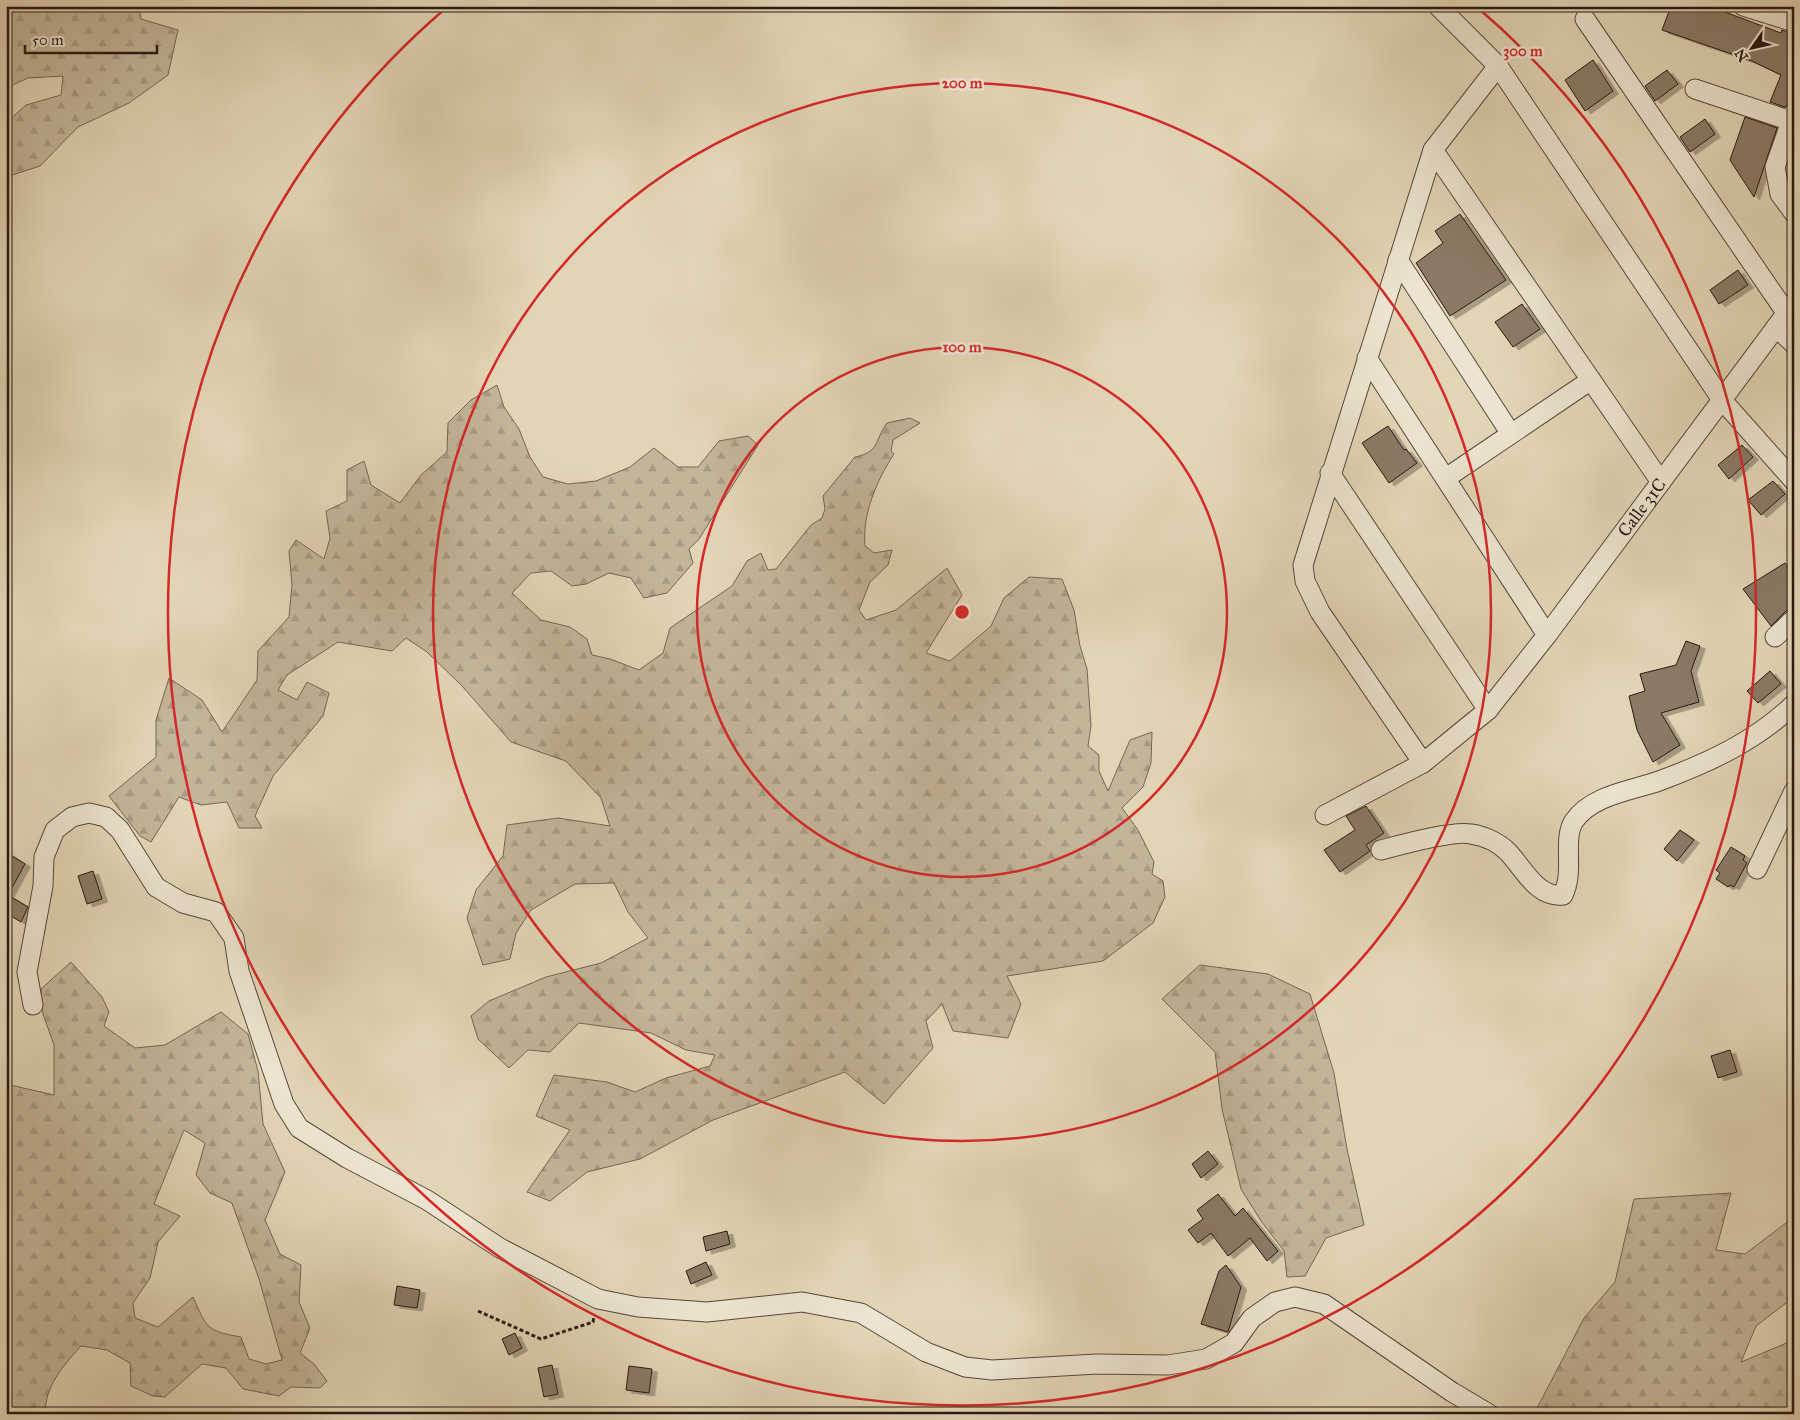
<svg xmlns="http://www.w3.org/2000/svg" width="1800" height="1420" viewBox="0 0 1800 1420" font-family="'IM FELL Great Primer',serif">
<defs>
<pattern id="forest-firs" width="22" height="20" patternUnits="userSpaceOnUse" patternTransform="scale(1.25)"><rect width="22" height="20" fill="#c3b59a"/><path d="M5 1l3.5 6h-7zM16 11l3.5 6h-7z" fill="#a89b84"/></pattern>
<filter id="shadow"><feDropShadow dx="5.5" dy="3" stdDeviation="0" flood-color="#0004"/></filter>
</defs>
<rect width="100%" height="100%" fill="#e2d5b6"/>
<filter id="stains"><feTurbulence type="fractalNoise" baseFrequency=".004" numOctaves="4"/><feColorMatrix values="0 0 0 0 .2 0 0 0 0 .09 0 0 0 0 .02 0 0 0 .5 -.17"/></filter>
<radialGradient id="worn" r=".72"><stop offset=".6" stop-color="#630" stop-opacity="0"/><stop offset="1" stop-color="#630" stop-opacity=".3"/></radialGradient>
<g fill="url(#forest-firs)" stroke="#766655" fill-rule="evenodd">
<path d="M6 6H139L141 19 178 30 168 75 129 103 78 127 40 166 6 177V123L26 105 61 95 63 76 28 78 6 88Z"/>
<path d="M497 385 504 407 519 429 530 457 543 477 568 484 596 481 630 467 654 448 678 467H698L719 441 748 436 758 445 699 539 689 549 693 563 667 593 644 598 631 578 609 573 586 584 572 586 551 571 531 573 512 593 541 620 570 627 587 639 592 655 610 659 639 670 663 653 670 628 732 586 747 561 761 553 768 570 776 569 811 525 822 518 825 509 823 496 855 457C880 452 874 441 887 423L910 418 920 423 893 440 891 451 894 454C877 480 862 514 865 546L874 553 892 550 888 565 870 582 859 610 866 620 896 610 947 568 962 595 926 653 950 661 991 626 1004 598 1029 577 1062 579 1074 610 1080 646 1087 669 1091 726 1088 746 1099 755V771L1108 791 1130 740 1152 732 1151 763 1143 787 1122 808 1138 830 1154 862 1152 874 1163 881 1165 897 1153 923 1103 961 1007 976 1021 1004 1008 1038 953 1031 942 1004 926 1021 933 1048 884 1104 845 1072 713 1120 640 1159 587 1172 550 1201 527 1192 570 1130 536 1116 554 1075 607 1082 635 1092 666 1078 710 1066 715 1055 686 1050 651 1033 579 1023 550 1052 528 1050 509 1068 478 1039 471 1016 489 1001 546 977 601 963 648 938 628 912 614 883 575 884 531 910 516 933 510 959 483 965 467 918 476 890 503 856 507 825 558 818 610 826 601 798 566 761 511 742 462 686 427 652 406 638 392 651 338 642 287 675 278 690 297 700 307 682 329 693 323 716 273 776 255 816 262 828H239L227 802 201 805 179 797 151 842 140 836 109 796 156 757V720L169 678 202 700 222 732 257 680 258 651 289 617 292 585 289 551 296 540 324 559 330 538 326 511 347 501V470L364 461 371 485 400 503 421 475 447 452 448 423 471 400Z"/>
<path d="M71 962 102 997 109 1012 104 1026 135 1048 165 1045 221 1012 248 1034 258 1071 263 1124 285 1172 265 1220 280 1254 301 1265 299 1302 310 1328 300 1353 314 1364 327 1381 320 1388 291 1387 279 1396 243 1389 226 1368 202 1364 165 1397 153 1396 131 1386 130 1363 107 1350 81 1346C63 1366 45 1386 45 1414H6V1084L54 1095V1045L43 1014 41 989ZM184 1130 205 1143 196 1175 210 1193 232 1203 259 1279 282 1360 266 1364 249 1359 241 1337C206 1331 207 1328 193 1297L158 1327 135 1318 133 1303 150 1278 158 1242 180 1216 154 1204Z"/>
<path d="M1200 965 1268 974 1310 994 1334 1073 1347 1149 1364 1225 1326 1238 1305 1276 1287 1277 1284 1251 1261 1221 1241 1189 1222 1109 1215 1052 1162 999Z"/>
<path d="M1731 1193 1716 1250 1745 1254 1794 1217V1297L1756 1326 1741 1362 1794 1340V1414H1534L1584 1318 1615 1282 1634 1199Z"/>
</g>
<g fill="#8a7a66" stroke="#2a1810" filter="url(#shadow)">
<path d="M1671 6H1709L1781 33 1782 30 1794 35V89L1788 104 1785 107 1770 102 1781 75 1752 61 1662 30Z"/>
<path d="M1593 60 1613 91 1585 111 1565 80Z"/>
<path d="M1667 70 1678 84 1655 101 1645 86Z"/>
<path d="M1745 117 1777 128 1754 197 1730 160Z"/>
<path d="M1705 119 1715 134 1690 152 1680 137Z"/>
<path d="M1460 214 1506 280 1450 316 1416 263 1443 243 1435 231Z"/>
<path d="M1738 270 1748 285 1719 304 1710 290Z"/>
<path d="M1522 304 1540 329 1513 347 1495 322Z"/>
<path d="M1388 426 1404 450 1406 449 1417 463 1389 483 1362 443Z"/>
<path d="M1742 445 1753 457 1729 479 1718 465Z"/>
<path d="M1773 481 1785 494 1761 515 1748 500Z"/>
<path d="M1785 563 1794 575V608L1786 611 1771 626 1743 589Z"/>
<path d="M1686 641 1700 646 1691 671 1699 702 1661 713 1680 745 1653 762 1637 730 1629 696 1645 691 1640 674 1676 665Z"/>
<path d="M1770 671 1781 684 1758 703 1747 691Z"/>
<path d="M1366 806 1384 833 1366 845 1370 851 1340 872 1324 850 1355 830 1346 816Z"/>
<path d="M1680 830 1694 840 1677 861 1664 849Z"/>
<path d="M1731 847 1745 856 1743 860 1747 863 1734 887 1730 885 1728 887 1716 879 1720 873 1716 870Z"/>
<path d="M6 852 25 864 8 895 28 907 21 922 6 913Z"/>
<path d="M93 871 102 899 87 904 78 876Z"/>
<path d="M1730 1050 1737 1072 1718 1078 1711 1056Z"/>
<path d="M1208 1151 1218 1164 1201 1178 1192 1164Z"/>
<path d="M1218 1194 1235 1216 1243 1208 1278 1251 1267 1261 1250 1238 1228 1256 1211 1233 1198 1243 1188 1230 1203 1219 1197 1210Z"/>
<path d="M727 1231 730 1244 706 1251 703 1237Z"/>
<path d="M706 1262 712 1275 691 1284 686 1271Z"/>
<path d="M1226 1265 1241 1287 1228 1332 1201 1324 1219 1271Z"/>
<path d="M397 1286 420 1290 417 1308 394 1305Z"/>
<path d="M515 1333 522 1348 509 1355 502 1339Z"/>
<path d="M552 1365 558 1394 544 1397 538 1368Z"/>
<path d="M629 1366 652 1369 649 1393 626 1390Z"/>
</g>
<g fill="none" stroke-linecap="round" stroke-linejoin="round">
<defs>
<g id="street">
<path d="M1438 6 1498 66 1722 400 1794 481"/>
<path d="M1743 6 1794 22"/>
<path d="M1585 19 1787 314"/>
<path d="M1695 89 1791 121"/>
<path d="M1794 113 1775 167 1780 194 1794 213"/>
<path d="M1433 150 1661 482"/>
<path d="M1398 260 1511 434"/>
<path d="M1776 327 1794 344"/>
<path d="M1367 358 1547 635"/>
<path d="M1330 473 1488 710"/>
<path d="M1446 478 1591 380"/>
<path d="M1775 637 1794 619"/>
<path d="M1423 763 1320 612 1305 581 1303 565 1433 150 1498 66"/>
<path id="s1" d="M1325 815 1423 763 1488 710 1547 635 1794 303"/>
<path d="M1381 850C1400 845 1454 830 1471 834 1485 836 1499 843 1508 852 1524 869 1537 898 1563 895 1575 871 1562 839 1574 821 1592 795 1631 791 1659 781 1708 763 1756 741 1794 704"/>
<path d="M1757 869 1794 791"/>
<path d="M33 1005 27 972 43 886 44 857 55 830 72 817 89 813 106 817 120 830 156 887 183 903 216 912 234 938 239 971 284 1104 299 1128 347 1158 427 1200 500 1248 598 1299 638 1307 707 1312 802 1302 861 1313 926 1352 965 1367 992 1370 1097 1364 1168 1365 1206 1359 1234 1343 1252 1318 1275 1302 1295 1297 1324 1304 1452 1392 1489 1414"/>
</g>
</defs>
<use href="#street" stroke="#58473a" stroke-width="21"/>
<path stroke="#2a1810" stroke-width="3" stroke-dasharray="4 2.5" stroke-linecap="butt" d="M478 1311 541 1339 593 1322 594 1316"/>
<use href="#street" stroke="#ece4d0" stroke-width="19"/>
</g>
<g fill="none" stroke="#d62828" stroke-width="2.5">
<circle cx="962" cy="612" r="265"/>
<circle cx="962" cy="612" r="529"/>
<path d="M1478 8A794 794 0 1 1 446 8"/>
</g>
<g text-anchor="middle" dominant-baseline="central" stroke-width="5" stroke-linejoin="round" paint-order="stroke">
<g font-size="18" fill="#2a1810" stroke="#ece4d0">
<text stroke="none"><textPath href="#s1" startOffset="449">Calle 31C</textPath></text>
</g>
</g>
<circle cx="962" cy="612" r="8" fill="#d62828" stroke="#ece4d0" stroke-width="2.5"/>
<g font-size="15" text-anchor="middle" font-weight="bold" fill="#d62828" stroke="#ece4d0" stroke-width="5" stroke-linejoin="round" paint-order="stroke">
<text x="1523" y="56">300 m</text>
<text x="962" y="88">200 m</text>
<text x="962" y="352">100 m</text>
</g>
<rect width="1800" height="1420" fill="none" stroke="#e2d5b6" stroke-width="25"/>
<rect x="8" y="8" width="1785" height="1405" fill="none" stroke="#2a1810" stroke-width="2.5"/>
<rect x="12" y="12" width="1775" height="1395" fill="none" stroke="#2a1810"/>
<g transform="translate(1752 48) rotate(236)" stroke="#ece4d0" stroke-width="4" paint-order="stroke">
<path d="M0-4L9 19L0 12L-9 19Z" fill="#2a1810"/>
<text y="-8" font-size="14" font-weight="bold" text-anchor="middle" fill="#2a1810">N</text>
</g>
<path d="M25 45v8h132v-8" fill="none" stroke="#2a1810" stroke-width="2.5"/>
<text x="32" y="45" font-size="15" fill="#2a1810" stroke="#ece4d0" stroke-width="4" paint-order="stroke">50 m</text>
<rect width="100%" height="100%" filter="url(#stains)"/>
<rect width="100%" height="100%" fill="url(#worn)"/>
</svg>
